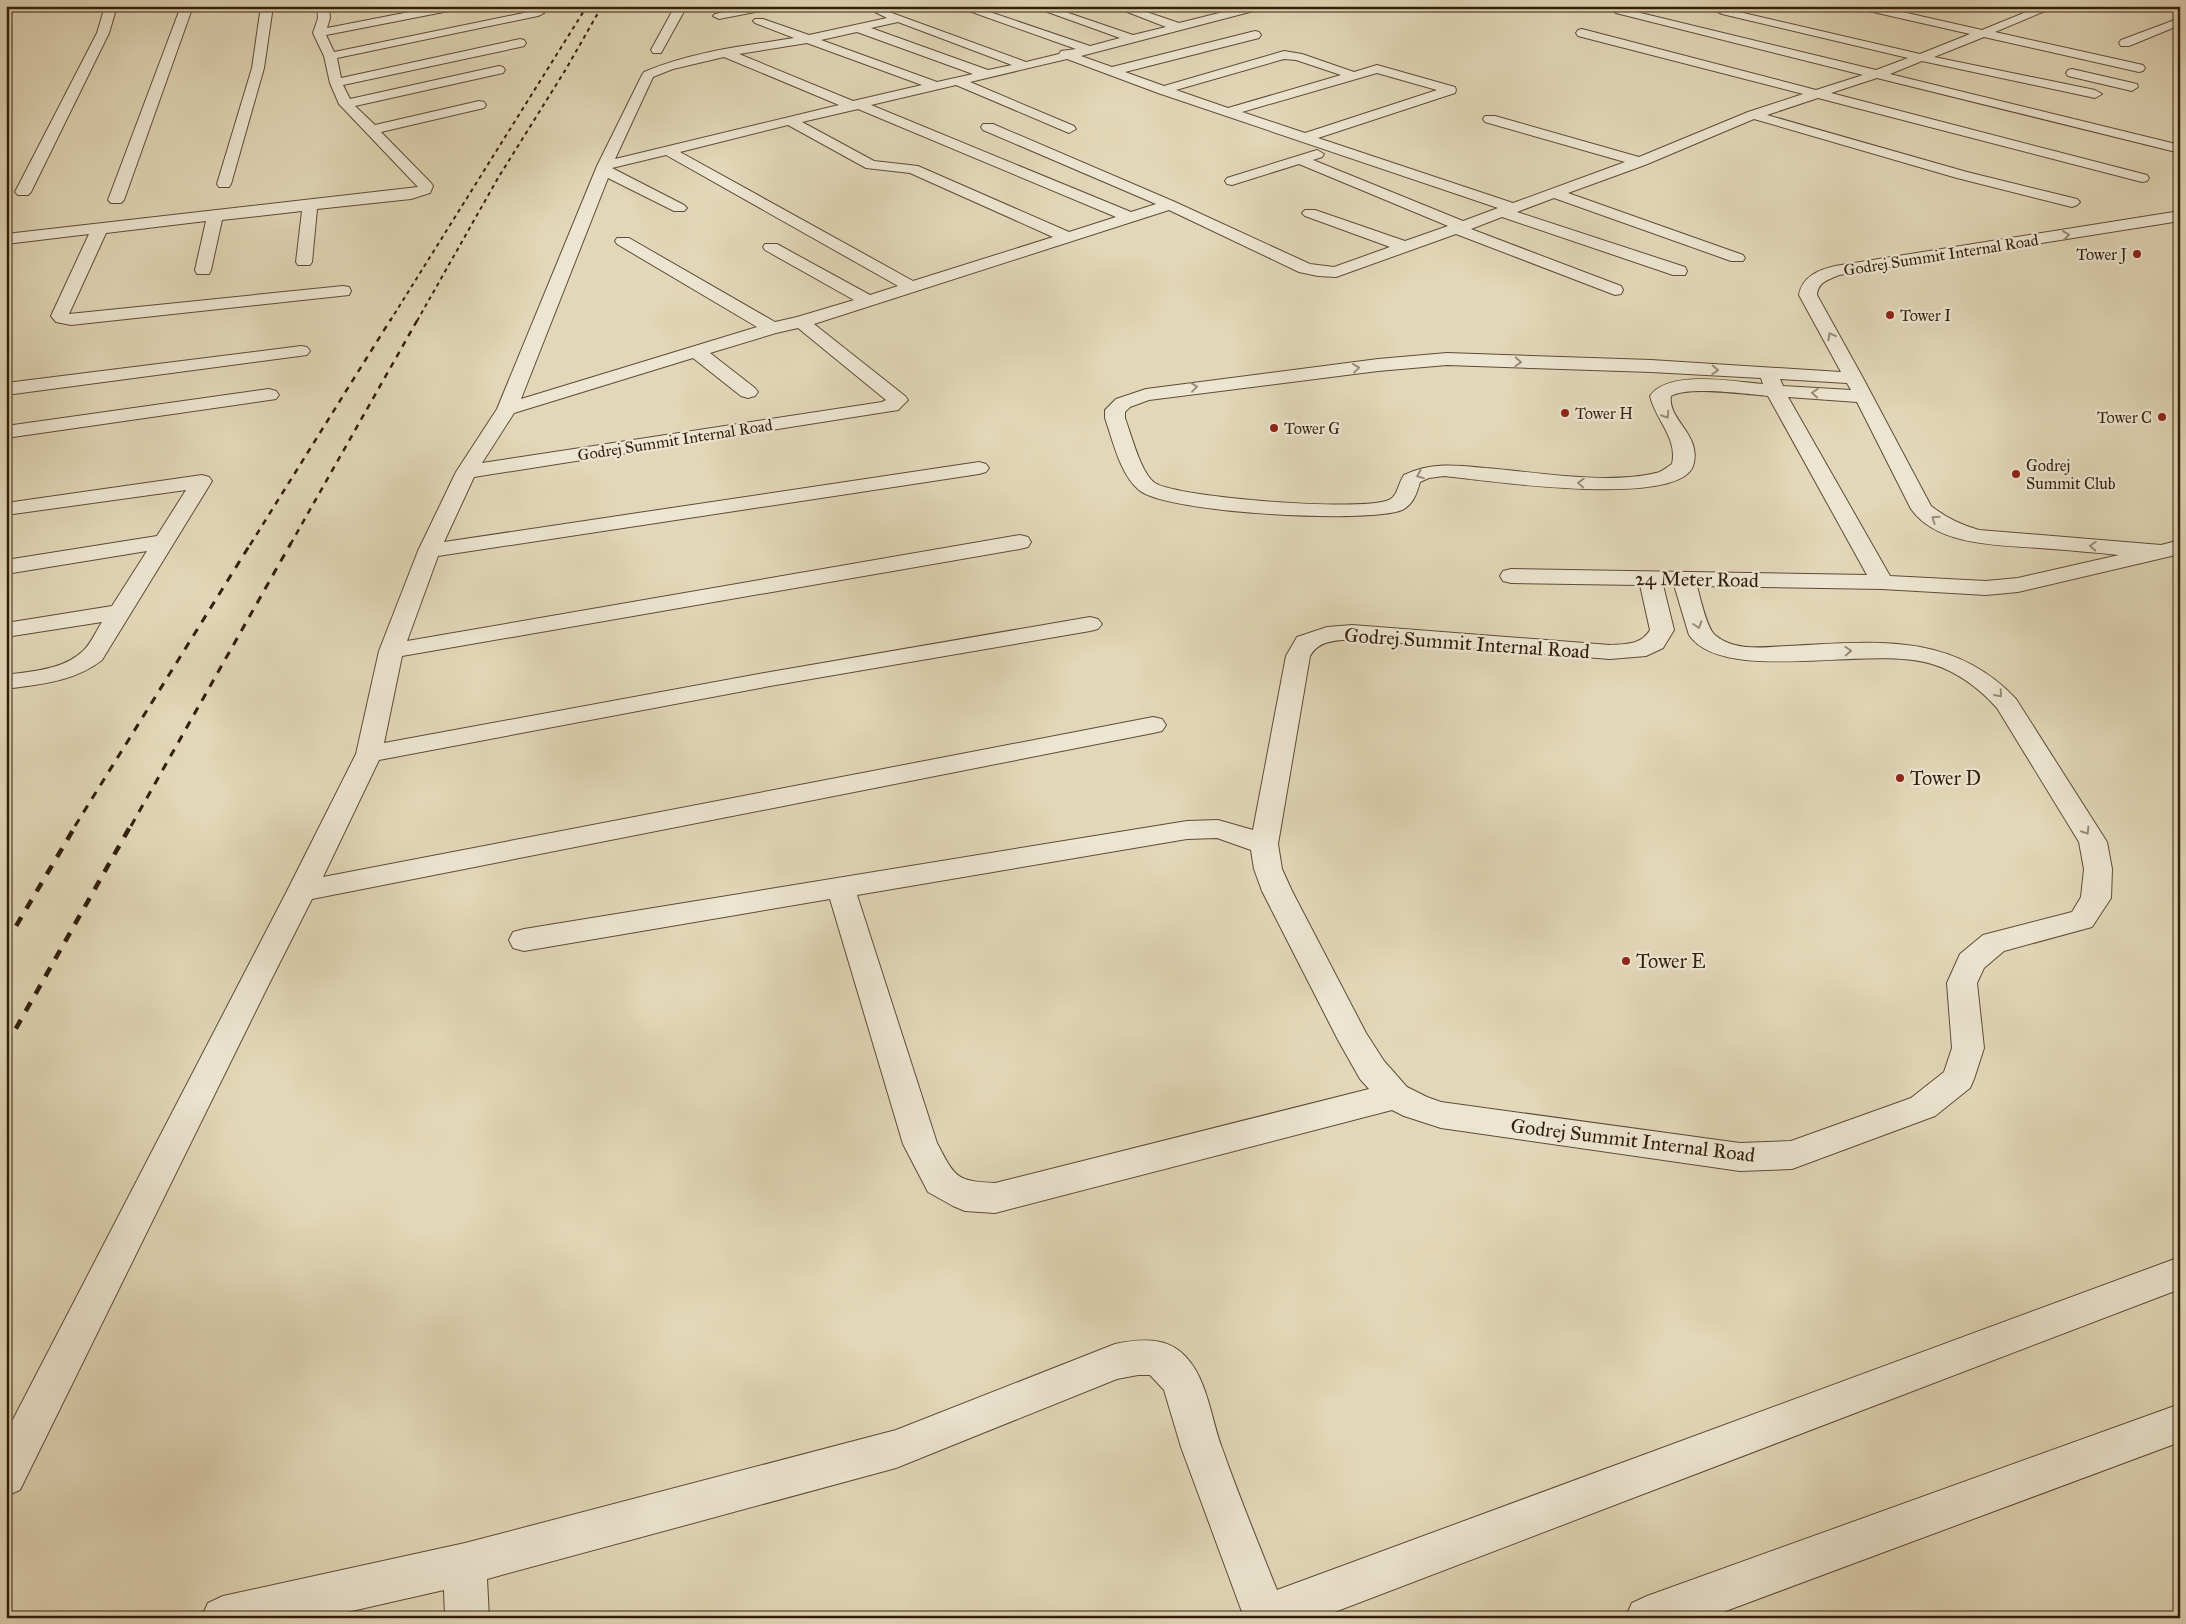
<svg xmlns="http://www.w3.org/2000/svg" width="2186" height="1624" viewBox="0 0 2186 1624" font-family="'IM FELL Great Primer',serif">
<rect width="100%" height="100%" fill="#e2d7b8"/>
<filter id="stains"><feTurbulence type="fractalNoise" baseFrequency=".004" numOctaves="4"/><feColorMatrix values="0 0 0 0 .2 0 0 0 0 .09 0 0 0 0 .02 0 0 0 .5 -.17"/></filter>
<radialGradient id="worn" r=".72"><stop offset=".6" stop-color="#630" stop-opacity="0"/><stop offset="1" stop-color="#630" stop-opacity=".3"/></radialGradient>
<g fill="none" stroke-linecap="round" stroke-linejoin="round">
<defs>
<g id="minor">
<path d="M105 6H117L109 33 31 192 28 195H18L15 192 97 33Z"/>
<path d="M181 6H193L124 200 121 203H111L108 200Z"/>
<path d="M261 6H273L264 68 231 184 229 187H219L217 184 252 68Z"/>
<path d="M317 6H329L330 18 327 28 440 6H464L459 9 326 35 334 52 538 10 544 13 538 16 337 58 341 78 520 39 524 40 526 43 524 46 520 47 343 85 350 99 499 66 503 67 505 70 503 73 355 106 375 125 479 101 484 102 486 105 484 108 381 132 431 183 433 186 430 193 411 199 317 209 312 262 310 265H298L296 262 302 211 222 220 211 270 209 274H197L195 270 206 221 106 233 69 314 343 286 349 287 351 291 349 295 71 325 56 322 51 316 89 234 6 244V234L418 187 339 104 330 83 324 56 313 33 318 18Z"/>
<path d="M675 6H687L661 53H653L651 50Z"/>
<path d="M751 6H775L770 9 719 19 713 16 715 14Z"/>
<path d="M955 6H972L1090 46 1120 38 1031 6H1048L1133 35 1166 27 1112 6H1129L1179 23 1247 6H1266L1265 8 1081 56 1112 67 1255 31 1259 32 1261 35 1259 38 1125 72 1164 86 1284 51 1302 54 1354 72 1377 65 1455 87 1456 90 1455 93 1318 138 1513 203 1625 162 1485 122 1483 119 1485 116H1495L1639 157 1748 112 1803 94 1578 36 1576 33 1578 30 1582 29 1816 90 1863 75 1616 13 1614 11 1616 9 1620 8 1876 70 1908 58 1722 14 1716 11 1722 8 1920 54 1970 34 1860 9 1855 6H1876L1982 30 2041 6H2057L1995 32 2143 65 2145 68 2143 71 2139 72 1984 37 1934 57 2095 90 2102 94 2095 98 1922 61 1890 74 2180 145V153L1877 78 1831 93 2147 175 2149 178 2147 181 2142 182 1818 98 1767 115 1967 172 2077 199 2080 202 2077 205 2072 207 1957 178 1754 119 1645 165 1568 193 1743 255 1745 258 1743 261H1731L1554 198 1517 212 1685 267 1687 271 1685 275H1673L1502 217 1471 229 1621 286 1623 290 1621 294 1615 295 1456 234 1336 277 1318 276 1299 272 1169 210 814 324 905 396 908 400 898 410 474 477 444 542 979 462 986 464 989 468 986 472 979 474 438 556 407 641 1020 535 1028 537 1031 542 1028 547 1020 549 402 656 384 743 770 672 1090 617 1098 619 1102 624 1098 629 1090 631 770 686 379 760 323 877 1153 717 1162 719 1166 725 1162 731 1153 733 312 899 268 986 20 1490 6 1496V1433L287 891 356 754 379 651 418 551 456 472 497 409 597 166 642 75 644 72C691 52 743 46 794 38L755 23 753 21 755 19H763L809 35 887 18 875 12 881 9 1026 62 1059 54 1061 51 1076 49ZM898 22 1012 65 988 70 871 28ZM857 32 973 74 937 82 821 40ZM807 43 922 85 853 101 739 54ZM724 57 839 105 615 159 653 77 673 69ZM1067 59 1158 93 1498 208 1463 221 1313 160 1322 157 1324 154 1317 150 1227 178 1225 181 1227 184 1232 185 1299 164 1448 226 1405 241 1315 210H1305L1302 213 1305 216 1390 247 1334 267 1310 264 1175 202 993 124H983L981 127 983 130 1156 204 1131 212 871 105 956 85 1069 133 1076 129 1074 126 970 82ZM1284 59 1296 60 1341 75 1228 108 1176 90ZM1377 73 1437 90 1305 133 1242 112ZM858 109 1116 217 1069 232 918 166 874 161 802 122ZM788 125 866 168 910 173 1053 237 913 281 680 152ZM666 155 898 286 870 295 777 244H765L763 247 765 250 854 300 797 317 775 322 629 238H617L615 241 617 244 757 327 521 399 608 178 674 211H684L687 208 684 205 612 168ZM798 328 886 400 882 402 482 463 514 413 693 358 741 396 748 398 755 396 758 392 755 388 710 353 776 333Z"/>
<path d="M2180 18V25L2129 46H2121L2119 43 2121 40Z"/>
<path d="M2072 69 2137 84 2138 87 2132 91 2068 76 2066 73 2068 70Z"/>
<path d="M2180 211V221L1839 275C1828 280 1818 282 1817 295L1863 378 1931 506C1945 517 1961 525 1979 530L2161 545 2180 540V554L2018 592 1986 595 1882 589 1697 586C1700 597 1707 629 1715 635 1735 652 1764 647 1788 646 1874 642 1952 631 2016 699L2107 842 2112 869 2111 898 2092 927 2004 951 1984 968 1977 983 1984 1048 1974 1079 1970 1088 1935 1116 1792 1169 1740 1171 1441 1128 1404 1116 1392 1110 995 1213 965 1211 953 1206 928 1192 903 1144 830 899 524 951 513 948 509 940 513 932 524 929 1187 821 1218 820 1253 830 1286 656 1297 637 1327 627 1352 625 1610 645C1626 644 1641 645 1650 630L1640 585 1511 583 1503 581 1500 576 1503 571 1511 569 1867 575 1768 396C1746 394 1689 386 1671 396 1667 420 1703 435 1693 466 1678 509 1483 480 1444 476L1429 478 1420 482C1417 493 1413 505 1402 510 1368 524 1165 513 1139 490 1120 474 1113 441 1105 418V410L1116 399 1146 389 1378 359 1447 353 1651 360 1841 372 1799 295C1802 277 1818 270 1835 266ZM1447 365 1651 372 1761 378 1763 384C1734 382 1669 369 1650 396 1656 421 1678 438 1672 464 1667 467 1662 472 1656 473 1606 485 1537 472 1485 468 1456 465 1431 462 1404 475 1398 483 1398 496 1389 500 1363 512 1179 498 1155 483 1141 474 1131 434 1125 418V412L1130 407 1149 400 1378 371ZM1780 379 1847 383 1851 390 1783 386ZM1788 397 1857 402 1911 509C1937 546 1999 545 2039 548 2066 550 2092 552 2119 555L2018 578 1986 581 1890 576ZM1663 585H1674L1689 635C1724 686 1871 644 1932 664 1958 672 1979 688 1997 708L2079 842 2084 869 2081 897 2072 912 1983 935 1960 954 1947 983 1952 1048 1944 1072 1911 1098 1791 1141 1740 1143 1441 1102 1427 1097 1407 1087 1384 1061 1366 1033 1292 891 1282 869 1278 844 1310 656C1319 640 1335 641 1352 639L1610 659 1646 656 1663 648 1674 630ZM1217 838 1251 850 1254 869 1262 891 1338 1040 1360 1079 1369 1089 995 1183C955 1181 955 1177 937 1143L857 895 1187 839Z"/>
<path d="M301 346 307 347 310 351 307 355 6 395V383Z"/>
<path d="M269 389 276 391 279 395 276 399 6 438V426Z"/>
<path d="M202 475 209 477 212 481 102 660C74 682 40 684 6 689V675C32 671 63 670 83 651 91 644 96 631 102 622L6 637V623L112 606 147 551 6 574V560L157 536 186 490 6 515V503Z"/>
<path d="M2180 1257V1289L1319 1618H1239L1242 1612 1181 1447 1164 1390 1150 1375H1138L1117 1379 896 1468 487 1579 489 1618H445L444 1590 321 1618H201L208 1603 223 1596 465 1543 896 1430 1115 1344C1139 1339 1167 1336 1186 1357 1208 1381 1211 1419 1222 1448 1239 1496 1258 1543 1277 1590Z"/>
<path d="M2180 1404V1442L1707 1618H1625L1632 1603 1647 1596Z"/>
</g>
</defs>
<use href="#minor" stroke="#5e4c36" stroke-width="2"/>
<use href="#minor" fill="#ece5d1" fill-rule="evenodd"/>
<g stroke="#321e0b" stroke-width="2" stroke-dasharray="4 4" stroke-linecap="butt">
<path d="M390 321 587 6"/>
<path d="M417 321 498 178 566 69 602 6"/>
</g>
<g stroke="#321e0b" stroke-width="2.5" stroke-dasharray="6 6" stroke-linecap="butt">
<path d="M250 545 391 319"/>
<path d="M290 545 418 319"/>
</g>
<g stroke="#321e0b" stroke-width="3" stroke-dasharray="8 8" stroke-linecap="butt">
<path d="M75 826 251 543"/>
<path d="M131 826 291 543"/>
</g>
<g stroke="#321e0b" stroke-width="4.5" stroke-dasharray="10 10" stroke-linecap="butt">
<path d="M6 943 76 825"/>
<path d="M6 1046 131 825"/>
</g>
</g>
<defs><path id="oneway-chevron" d="M-2-3.5L2.5 0L-2 3.5" fill="none" stroke-width="1.6" stroke-linecap="round" stroke-linejoin="round" transform="scale(1.25)"/></defs>
<g stroke="#988b78">
<use href="#oneway-chevron" transform="translate(2066 235) rotate(-9)"/>
<use href="#oneway-chevron" transform="translate(1831 336) rotate(-119)"/>
<use href="#oneway-chevron" transform="translate(1518 362) rotate(3)"/>
<use href="#oneway-chevron" transform="translate(1356 368) rotate(-7)"/>
<use href="#oneway-chevron" transform="translate(1715 370) rotate(3)"/>
<use href="#oneway-chevron" transform="translate(1194 387) rotate(-7)"/>
<use href="#oneway-chevron" transform="translate(1815 393) rotate(-176)"/>
<use href="#oneway-chevron" transform="translate(1666 415) rotate(57)"/>
<use href="#oneway-chevron" transform="translate(1420 475) rotate(158)"/>
<use href="#oneway-chevron" transform="translate(1581 483) rotate(-177)"/>
<use href="#oneway-chevron" transform="translate(1935 519) rotate(-146)"/>
<use href="#oneway-chevron" transform="translate(2093 546) rotate(-176)"/>
<use href="#oneway-chevron" transform="translate(1698 625) rotate(72)"/>
<use href="#oneway-chevron" transform="translate(1848 651) rotate(-2)"/>
<use href="#oneway-chevron" transform="translate(1999 694) rotate(49)"/>
<use href="#oneway-chevron" transform="translate(2086 831) rotate(58)"/>
</g>
<g fill="#8f2418" stroke="#ece5d1" stroke-width="2">
<circle cx="2137" cy="254" r="5"/>
<circle cx="1890" cy="315" r="5"/>
<circle cx="1565" cy="413" r="5"/>
<circle cx="2162" cy="417" r="5"/>
<circle cx="1274" cy="428" r="5"/>
<circle cx="2016" cy="474" r="5"/>
<circle cx="1900" cy="778" r="5"/>
<circle cx="1626" cy="961" r="5"/>
</g>
<g text-anchor="middle" dominant-baseline="central" stroke-width="4.5" stroke-linejoin="round" paint-order="stroke">
<g font-size="16" fill="#321e0b" stroke="#ece5d1" text-anchor="start">
<text x="2127" y="254" text-anchor="end">Tower J</text>
<text x="1900" y="315">Tower I</text>
<text x="1575" y="413">Tower H</text>
<text x="2152" y="417" text-anchor="end">Tower C</text>
<text x="1284" y="428">Tower G</text>
<text x="2026" y="465">Godrej<tspan x="2026" dy="18">Summit Club</tspan></text>
</g>
<g font-size="16" fill="#321e0b" stroke="#ece5d1">
<text transform="translate(1941 255) rotate(-9)">Godrej Summit Internal Road</text>
<text transform="translate(675 440) rotate(-9)">Godrej Summit Internal Road</text>
</g>
<g font-size="20" fill="#321e0b" stroke="#ece5d1">
<text transform="translate(1697 579) rotate(1)">24 Meter Road</text>
<text transform="translate(1467 643) rotate(4)">Godrej Summit Internal Road</text>
<text transform="translate(1633 1140) rotate(7)">Godrej Summit Internal Road</text>
</g>
<g font-size="20" fill="#321e0b" stroke="#ece5d1" text-anchor="start">
<text x="1910" y="778">Tower D</text>
<text x="1636" y="961">Tower E</text>
</g>
</g>
<rect width="2186" height="1624" fill="none" stroke="#e2d7b8" stroke-width="25"/>
<rect x="8" y="8" width="2171" height="1609" fill="none" stroke="#321e0b" stroke-width="2.5"/>
<rect x="12" y="12" width="2161" height="1599" fill="none" stroke="#321e0b"/>
<rect width="100%" height="100%" filter="url(#stains)"/>
<rect width="100%" height="100%" fill="url(#worn)"/>
</svg>
